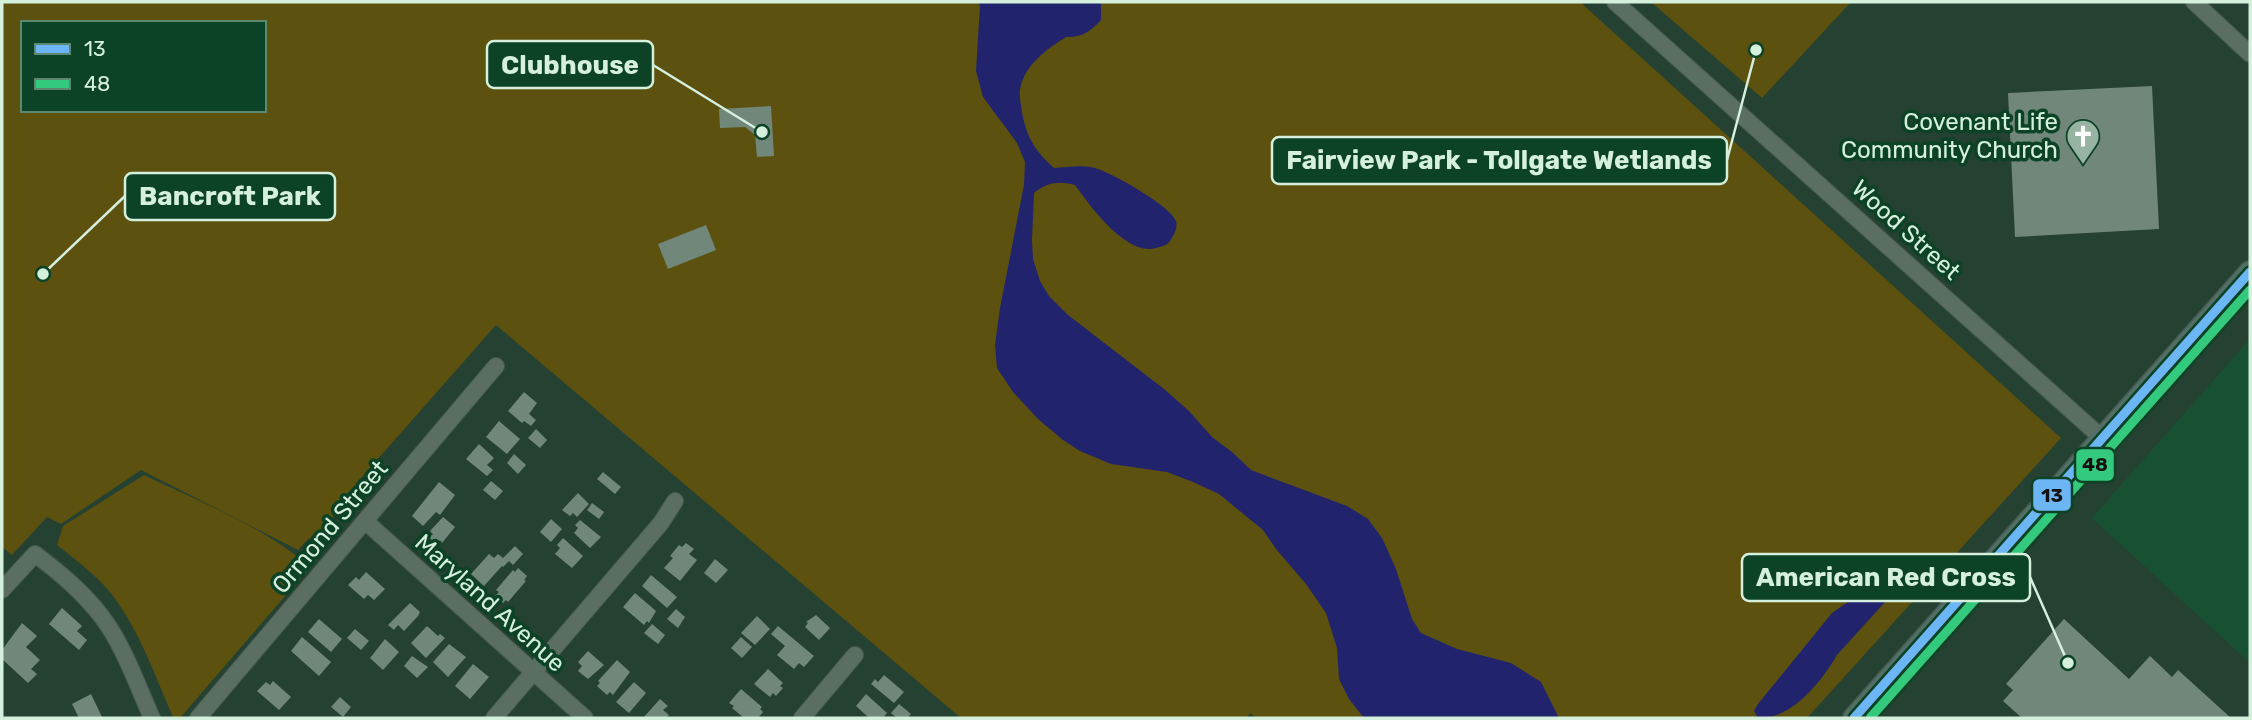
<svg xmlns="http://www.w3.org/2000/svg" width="2252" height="720" viewBox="0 0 2252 720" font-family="Rubik,sans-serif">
<rect width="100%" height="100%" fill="#254131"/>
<path fill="#185132" d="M2250 339V663L2092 518Z"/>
<g fill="#5c510f" fill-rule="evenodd">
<path d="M2 2H1580L2061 438 1807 718H1256L1250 713 1247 718H961L496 325 347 494 321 536 308 539 298 550 141 470 61 524 47 517 12 555 2 547ZM23 23H264V110H23Z"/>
<path d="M1651 2H1851L1762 98Z"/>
<path d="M144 475C200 502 263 526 310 567L180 718 173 717C156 678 141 635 116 600 101 578 78 562 57 545L63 526Z"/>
</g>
<g fill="#21246c">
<path d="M977 2H1101V20C1091 31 1081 38 1066 37 1048 48 1023 66 1020 90 1019 96 1021 105 1022 112 1026 136 1035 151 1054 168 1066 167 1079 165 1091 167 1108 170 1171 206 1176 221 1178 228 1174 235 1170 241 1166 246 1162 246 1156 248 1127 257 1090 206 1075 185 1059 181 1048 182 1034 193L1032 240 1033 259 1040 281 1049 296 1068 315 1164 389 1189 411 1212 437 1232 452 1251 470 1347 506 1368 519 1382 538 1396 569 1412 619 1421 633 1457 649 1511 663 1541 682 1559 718H1364L1349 699 1339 679 1337 648 1326 613 1306 584 1276 549 1263 530 1219 494 1193 482 1167 472 1111 464 1080 451 1063 440 1038 419 1013 392 997 368 995 345 1000 308 1024 185 1025 162 1017 143 983 97 976 71 980 5Z"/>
<path d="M1909 557 1914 565V570L1837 655C1822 681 1791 720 1758 718L1754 711 1758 704 1832 613 1855 597 1865 594 1899 558Z"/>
</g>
<g fill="#71877a">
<path d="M2152 86 2159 229 2015 237 2008 93Z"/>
<path d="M771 106 774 156 757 157 755 135 745 127 720 128 719 109Z"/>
<path d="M706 225 716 250 668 269 658 244Z"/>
<path d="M524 392 537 403 529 414 536 420 531 426 524 421 522 423 508 411Z"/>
<path d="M499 421 520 439 507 454 486 437Z"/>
<path d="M536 429 547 440 540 448 528 438Z"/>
<path d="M479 444 494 458 487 465 493 470 487 476 466 459Z"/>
<path d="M514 454 526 465 518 474 507 463Z"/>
<path d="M603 472 621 487 615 494 597 479Z"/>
<path d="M491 481 503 491 495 500 483 490Z"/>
<path d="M439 482 455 495 440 515 436 512 423 526 412 516Z"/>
<path d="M578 493 589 504 577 517 573 513 570 516 562 510Z"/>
<path d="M592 503 604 512 599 519 587 510Z"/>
<path d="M443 517 455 527 442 543 440 540 437 544 429 538 433 534 430 531Z"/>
<path d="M551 519 562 529 551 542 540 532Z"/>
<path d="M580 520 601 537 590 548 574 533 578 528 575 525Z"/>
<path d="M563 538 583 556 572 568 555 554 560 548 557 545Z"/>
<path d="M686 543 694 549 689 554 697 560 680 581 664 568 673 558 670 556 679 545 682 547Z"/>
<path d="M515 546 523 554 513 565 509 561 503 567 502 566 484 586 471 574 489 554 494 558 498 554 503 558Z"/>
<path d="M715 559 728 570 716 583 704 573Z"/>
<path d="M518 568 527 576 524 580 526 581 508 602 506 600 503 603 495 596 499 592 496 590 513 570 515 572Z"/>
<path d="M366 572 385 589 374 600 368 595 364 599 348 585 356 577 359 580Z"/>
<path d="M651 575 677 597 667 608 642 586Z"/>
<path d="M635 593 656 611 649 623 647 621 644 625 623 607Z"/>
<path d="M410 603 420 612 418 616 404 631 398 625 394 630 388 625Z"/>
<path d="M62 608 82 626 77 631 87 640 79 650 49 624Z"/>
<path d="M676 609 685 617 678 628 667 619Z"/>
<path d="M816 615 830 628 819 640 805 627 808 623 806 622Z"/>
<path d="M757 616 770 629 755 645 741 633Z"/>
<path d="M319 619 342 639 331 652 308 632Z"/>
<path d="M2064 619 2129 679 2150 656 2172 677 2178 670 2231 718H2022L2003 701 2013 690 2006 684Z"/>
<path d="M22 623 37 636 26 647 40 660 31 669 37 674 28 683 2 659V650Z"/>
<path d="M652 624 665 635 658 644 644 633Z"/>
<path d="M427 626 438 636 440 634 445 638 426 658 411 643Z"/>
<path d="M778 626 814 656 804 667 799 663 794 669 777 655 785 646 771 634Z"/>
<path d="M355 629 369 641 361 650 347 638Z"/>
<path d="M302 637 331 662 319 676 291 651Z"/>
<path d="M741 637 752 647 742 658 731 648Z"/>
<path d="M385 639 399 652 383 670 370 658Z"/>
<path d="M449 644 466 657 448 677 433 662Z"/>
<path d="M588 651 604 665 588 679 578 671 582 666 578 662Z"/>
<path d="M412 656 428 667 417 678 404 666Z"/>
<path d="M617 660 630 672 613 695 610 692 607 695 597 686 600 683 598 681Z"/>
<path d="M473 664 489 677 470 699 455 686Z"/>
<path d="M768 669 783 683 780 686 783 688 776 696 773 693 770 697 754 684Z"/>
<path d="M884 675 904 692 894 703 871 684 875 679 878 682Z"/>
<path d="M273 681 291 697 279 710 257 691 266 682 270 685Z"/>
<path d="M634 682 646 693 629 713 616 702Z"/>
<path d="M741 689 762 707 760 709 763 712 758 718H744L732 708 734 706 729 703Z"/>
<path d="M91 694 102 717 79 718 72 704Z"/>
<path d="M866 694 887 713 883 718H869L856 706Z"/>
<path d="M340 697 351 707 343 717 331 707Z"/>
<path d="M660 699 668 706 663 710 669 715 666 718H643Z"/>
<path d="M899 704 911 714 907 718H897L891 713Z"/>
</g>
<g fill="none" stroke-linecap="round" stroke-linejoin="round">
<defs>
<g id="minor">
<path d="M1615 2 2102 438"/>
<path d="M2194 2 2250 54"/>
<path d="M365 521 585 718"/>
<path d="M2 590 35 554C60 573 83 592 102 617 124 646 137 685 152 718"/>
<path d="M198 718 496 366"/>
<path d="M494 718 661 523 675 501"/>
<path d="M802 718 855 655"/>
</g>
<path id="major" d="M1854 718 2250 272"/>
</defs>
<use href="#minor" stroke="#455a4d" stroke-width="18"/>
<use href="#major" stroke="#455a4d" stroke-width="24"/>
<use href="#minor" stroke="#5b6e62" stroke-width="16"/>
<use href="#major" stroke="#526f67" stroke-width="21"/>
<defs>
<path id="bus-1" d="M1854 718 2250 272"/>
<path id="bus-2" d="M1870 718 2250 290"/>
</defs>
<use href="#bus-1" stroke="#0c4225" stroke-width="14"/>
<use href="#bus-2" stroke="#0c4225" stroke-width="14"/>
<use href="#bus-1" stroke="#6db6f5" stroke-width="9"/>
<use href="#bus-2" stroke="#33ca7d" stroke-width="9"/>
</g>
<defs>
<symbol id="church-pin" viewBox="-11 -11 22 30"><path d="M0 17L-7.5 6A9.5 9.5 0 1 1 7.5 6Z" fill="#97b3a1" stroke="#0c4225"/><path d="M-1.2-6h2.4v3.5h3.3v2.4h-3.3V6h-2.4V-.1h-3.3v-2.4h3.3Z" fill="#fff"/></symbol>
</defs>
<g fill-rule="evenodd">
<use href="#church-pin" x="2064" y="117" width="38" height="52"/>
</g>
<g text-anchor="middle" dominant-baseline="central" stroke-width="7" stroke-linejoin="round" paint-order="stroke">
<g font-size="24" fill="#d5f0dd" stroke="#0c4225" text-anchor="end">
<text x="2058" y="122">Covenant Life<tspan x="2058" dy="28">Community Church</tspan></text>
</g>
<g font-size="24" fill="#d5f0dd" stroke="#0c4225">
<text transform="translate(1906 230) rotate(42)">Wood Street</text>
<text transform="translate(330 527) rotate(-50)">Ormond Street</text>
<text transform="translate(490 603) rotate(42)">Maryland Avenue</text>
</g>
</g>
<path fill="none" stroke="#d5f0dd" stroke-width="2.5" d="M762 132L653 65M1756 50L1727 160M43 274L125 196M2068 663L2030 577"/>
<g fill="#d5f0dd" stroke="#0c4225" stroke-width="2.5">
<circle cx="762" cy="132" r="7"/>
<circle cx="1756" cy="50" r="7"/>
<circle cx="43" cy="274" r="7"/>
<circle cx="2068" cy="663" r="7"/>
</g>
<g fill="#0c4225" stroke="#d5f0dd" stroke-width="2.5">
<rect x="487" y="41" width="166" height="47" rx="7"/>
<rect x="1272" y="137" width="455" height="47" rx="7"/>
<rect x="125" y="173" width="210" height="47" rx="7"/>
<rect x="1742" y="554" width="288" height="47" rx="7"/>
</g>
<g font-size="26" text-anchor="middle" font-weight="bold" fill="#d5f0dd">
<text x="570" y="74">Clubhouse</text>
<text x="1499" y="169">Fairview Park - Tollgate Wetlands</text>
<text x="230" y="205">Bancroft Park</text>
<text x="1886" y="586">American Red Cross</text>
</g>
<g stroke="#0c4225" stroke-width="2.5">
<rect x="2075" y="448" width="40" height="34" rx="7" fill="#33ca7d"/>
<rect x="2032" y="478" width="40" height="34" rx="7" fill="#6db6f5"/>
</g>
<g font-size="19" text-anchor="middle" font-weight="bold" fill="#111">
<text x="2095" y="471">48</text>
<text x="2052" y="502">13</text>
</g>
<rect width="2252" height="720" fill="none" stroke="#d5f0dd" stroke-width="7"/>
<rect x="21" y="21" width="245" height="91" fill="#0c4225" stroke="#5c886f" stroke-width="2"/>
<rect x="35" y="44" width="35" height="10" fill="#6db6f5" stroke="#5c886f" stroke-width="2"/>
<text x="84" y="56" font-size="21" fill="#d5f0dd">13</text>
<rect x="35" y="79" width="35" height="10" fill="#33ca7d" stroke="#5c886f" stroke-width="2"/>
<text x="84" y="91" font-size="21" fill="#d5f0dd">48</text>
</svg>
